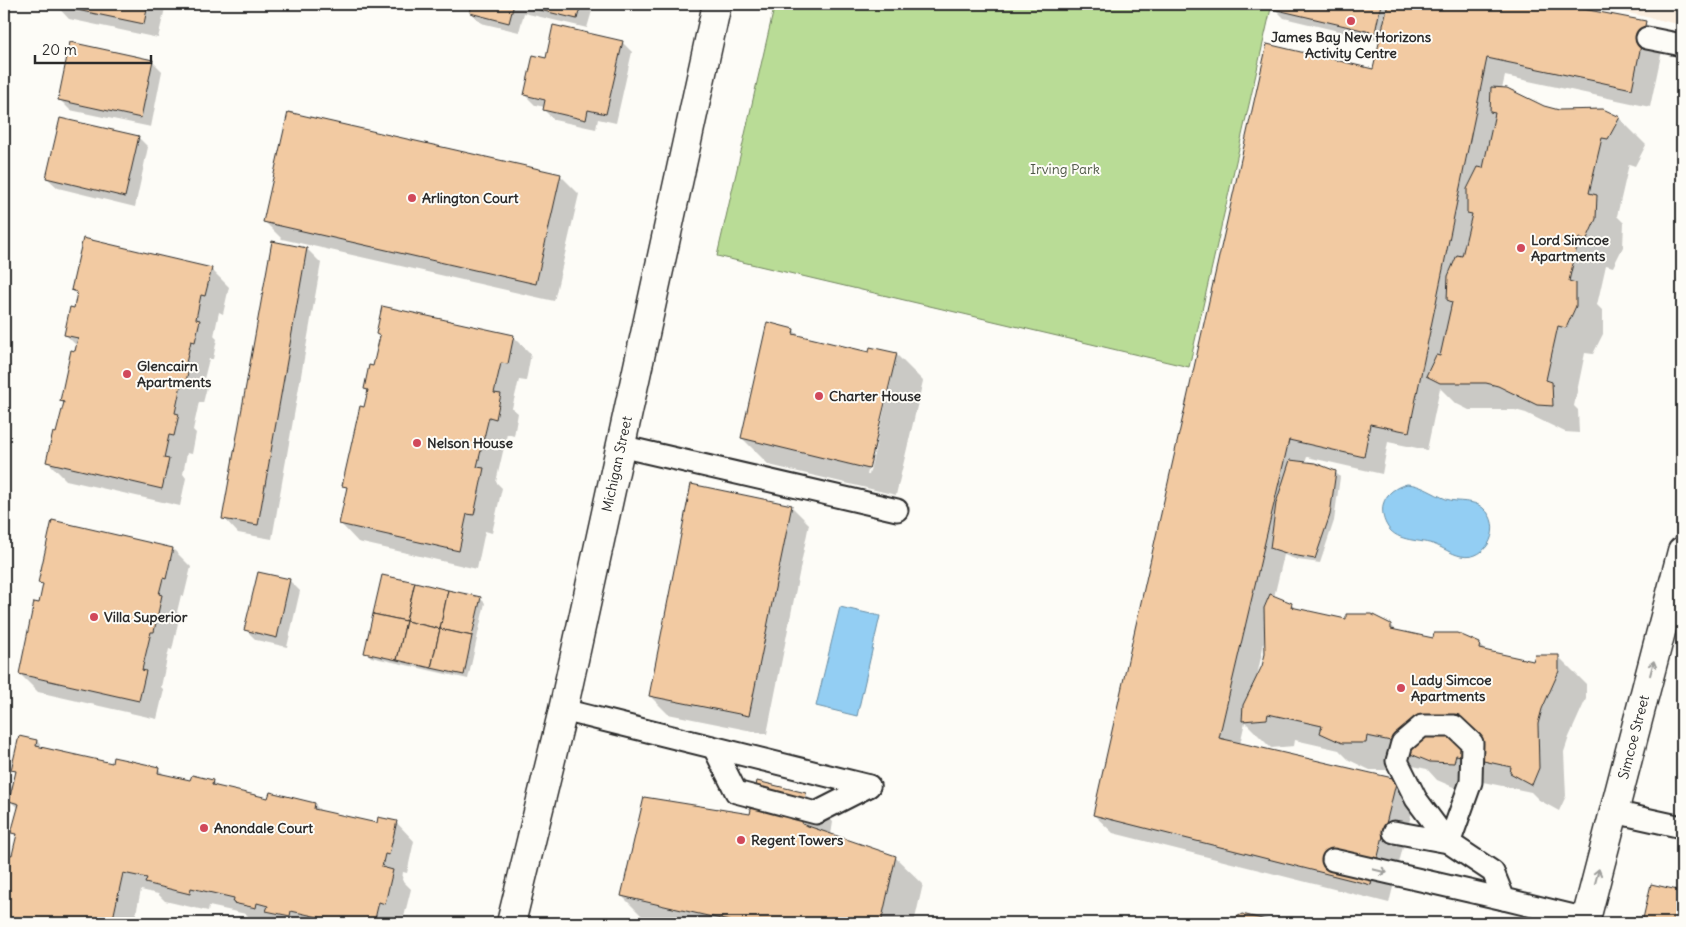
<svg xmlns="http://www.w3.org/2000/svg" width="1686" height="927" viewBox="0 0 1686 927" font-family="Delius,sans-serif">
<rect width="100%" height="100%" fill="#fdfcf7"/>
<filter id="ink" filterUnits="userSpaceOnUse"><feTurbulence type="fractalNoise" baseFrequency=".02" numOctaves="2"/><feDisplacementMap in="SourceGraphic" scale="10" xChannelSelector="R" yChannelSelector="G"/><feConvolveMatrix kernelMatrix="1 2 1 2 8 2 1 2 1" color-interpolation-filters="sRGB"/></filter>
<g filter="url(#ink)">
<path fill="#faedde" d="M1589 4H1682V25Z"/>
<path fill="#b9dc96" stroke="#728460" d="M775 4H1272L1189 367 717 256Z"/>
<g fill="#93cef3" stroke="#698da3">
<path d="M1407 484C1422 485 1433 494 1446 499 1458 503 1473 499 1483 508 1504 525 1488 562 1461 556 1451 554 1442 547 1433 544 1416 539 1395 542 1386 524 1383 518 1382 512 1383 505 1386 493 1396 487 1407 484Z"/>
<path d="M840 607 880 616 857 716 816 706Z"/>
</g>
<g fill="#0003" fill-rule="evenodd">
<path d="M55 4H166L158 38 69 19Z"/>
<path d="M474 4H594L587 28 524 13 519 32 481 23 471 13Z"/>
<path d="M1275 4H1550L1645 23 1664 41 1650 107 1505 76 1502 89 1543 107 1559 111 1619 118 1646 145 1635 166 1629 164 1617 216 1624 223 1623 247 1613 267 1606 265 1597 305 1603 311V334L1593 354 1585 353 1574 406 1578 410 1579 433 1565 432 1526 413 1515 410H1469L1455 403 1440 388 1427 450 1388 442 1382 474 1307 457 1305 463 1335 472 1340 477 1334 521 1320 563 1298 560 1284 555 1274 597 1291 604 1296 609 1347 620 1391 625 1398 632 1434 640 1479 644 1487 652 1534 662 1559 657 1586 684V699L1569 737 1564 752 1566 796 1559 811 1539 800 1531 792 1483 782 1481 790 1458 789 1437 780 1427 769 1394 762 1393 770H1370L1349 760 1339 750 1295 740 1294 746 1271 748 1245 722 1240 744 1396 781 1415 799 1389 903 1113 833 1094 815 1374 70 1380 41 1284 18 1274 8ZM1265 638 1266 654 1263 666 1256 681Z"/>
<path d="M622 42 632 52 616 123 598 119 596 129 554 120 544 110 545 107 535 105 525 95 547 60Z"/>
<path d="M152 61 162 71 151 127 70 110 60 100Z"/>
<path d="M138 137 148 147 135 207 58 188 47 178Z"/>
<path d="M560 175 579 194 554 301 282 239 264 221Z"/>
<path d="M307 249 321 263 272 539 238 533 224 518Z"/>
<path d="M211 269 229 287 223 314 219 312 214 336 217 339 213 359H209L204 379 208 383 203 403 199 402 193 430 196 433 192 454 187 453 183 474 186 478 180 506 66 480 47 461 57 435 65 404 61 401 77 346 65 334 75 309 78 295 73 290Z"/>
<path d="M793 330 801 337 870 354H896L923 381 896 495 769 465 742 438ZM889 377H892L869 475H867Z"/>
<path d="M377 334 513 336 531 354 526 381 519 380 512 408 518 413 514 436 507 434 496 482 502 488 492 533 485 531 477 569 358 542 340 523 348 489 344 485 365 408 369 392 365 389 374 367 381 337Z"/>
<path d="M791 506 809 524 767 734 668 714 650 696Z"/>
<path d="M173 549 191 567 184 596 181 595 177 612 180 614 172 650 169 649 161 687 164 690 157 719 38 692 20 674 44 587 40 582Z"/>
<path d="M259 574 290 581 300 591 287 647 256 640 246 630Z"/>
<path d="M480 598 485 603 468 679 371 657 366 652Z"/>
<path d="M20 738 37 741 44 749 113 764 158 769 166 776 191 782 212 781 220 789 269 799 314 804 322 812 378 824 396 822 414 841 407 873 403 872 402 880 411 889 403 921 397 920 396 923H280L276 921 275 923H263L253 921 246 914 209 906 208 911 165 901 158 894 141 890 134 923H4V876L8 855 13 856 17 838 13 833 19 809 10 801 17 773 13 769Z"/>
<path d="M805 794 833 822 831 835 895 857 923 884 914 923H649L622 896 751 816Z"/>
<path d="M1652 886 1682 893V923H1643Z"/>
</g>
<g fill="#f2caa2" stroke="#2b2b2b">
<path d="M53 4H148L144 24 53 5Z"/>
<path d="M472 4H514L509 23 470 13Z"/>
<path d="M515 4H581L577 19Z"/>
<path d="M1274 4H1381L1375 33 1273 9Z"/>
<path d="M1388 4H1557L1646 21 1632 89 1487 58 1409 432 1370 424 1364 457 1289 440 1219 738 1397 779 1371 885 1093 815 1267 44 1373 69Z"/>
<path d="M553 25 623 41 606 114 588 110 586 120 543 110 545 100 524 95 533 55 546 58Z"/>
<path d="M70 42 153 60 141 118 58 100Z"/>
<path d="M1491 87 1507 88 1544 106 1559 110 1603 109 1620 117 1608 139 1602 138 1589 193 1597 195 1596 219 1586 241 1579 238 1569 281 1576 283V306L1566 328 1558 326 1546 380 1552 382 1553 406 1537 405 1498 386 1486 383H1440L1426 376 1436 355 1440 356 1452 302 1447 300 1448 276 1457 255 1462 256 1472 214 1467 213V189L1478 167 1483 168 1495 113 1490 112Z"/>
<path d="M288 112 561 174 536 284 263 222Z"/>
<path d="M60 118 139 136 125 197 46 178Z"/>
<path d="M83 238 212 268 205 296 201 295 196 319 200 320 195 342 191 341 186 363H190L185 386 181 385 175 413 179 414 174 436 169 435 164 458 169 459 162 489 46 462 53 432 56 433 64 402 60 401 71 350 75 351 78 338 64 335 70 307 74 308 77 292 71 290Z"/>
<path d="M272 241 307 248 258 525 222 519Z"/>
<path d="M382 306 514 335 508 364 501 363 494 393 501 394 496 419 489 417 477 467 484 468 474 515 467 514 459 551 339 524 347 487 342 486 360 406 364 407 368 390 364 389 369 365 373 366 380 336 376 334Z"/>
<path d="M767 322 794 329 793 334 869 352 870 347 897 353 869 469 741 438Z"/>
<path d="M1290 460 1315 463 1336 471 1330 515 1315 559 1292 555 1270 548 1276 503Z"/>
<path d="M691 484 792 505 749 716 649 696Z"/>
<path d="M52 520 173 548 166 579 163 578 159 594 162 595 154 632H151L142 670 146 671 139 701 19 674 34 602 39 603 43 584 38 583Z"/>
<path d="M258 572 290 579 277 638 244 630Z"/>
<path d="M382 575 415 582 406 621 373 614Z"/>
<path d="M415 582 448 590 440 629 406 621Z"/>
<path d="M448 590 481 597 472 636 440 629Z"/>
<path d="M1270 594 1292 603 1291 607 1346 619V614H1371L1391 624V629L1433 638 1434 633H1457L1480 643 1479 649 1533 661 1535 655H1559V671L1542 709 1538 724 1539 768 1532 785 1510 773 1511 767 1456 755 1454 763 1430 762 1408 753 1410 745 1367 736 1366 743H1342L1320 733 1322 726 1268 714 1267 719 1242 721 1243 705 1262 666 1265 654 1264 608Z"/>
<path d="M373 614 406 621 397 660 364 653Z"/>
<path d="M406 621 440 629 431 668 397 660Z"/>
<path d="M440 629 472 636 464 675 431 668Z"/>
<path d="M19 736 37 740 36 746 112 763 113 757 159 767 158 773 190 780 192 775 213 780 212 785 268 798 270 792 315 803 314 809 377 823 378 817 397 821 389 855 385 854 382 867 393 870 385 904 379 902 374 923H345L291 911 290 916 266 911 268 906 257 903 256 908 233 903 234 898 191 888 190 894 145 883 147 878 123 873 112 923H4V870L7 854 12 855 17 834 11 833 19 804 9 801 16 771 11 770Z"/>
<path d="M757 781 806 793 802 824 896 856 881 923H738L621 896 644 797 750 814Z"/>
<path d="M1651 884 1682 891V923H1642Z"/>
<path d="M1242 914 1278 923H1226Z"/>
<path d="M1304 918 1324 923H1296Z"/>
</g>
<g fill="none" stroke-linecap="round" stroke-linejoin="round">
<defs>
<g id="service">
<path d="M1647 38 1682 45"/>
<path d="M620 446 897 510"/>
<path d="M563 710 869 786"/>
<path d="M1422 726H1454L1472 743 1471 782 1452 835 1448 842 1416 799 1397 761 1402 743Z"/>
<path d="M714 748 736 792 816 813 869 786"/>
<path d="M1614 812 1682 827"/>
<path d="M1394 832 1448 842 1493 872 1504 899 1586 919"/>
<path d="M1333 860 1504 899"/>
</g>
<g id="minor">
<path id="s1" d="M511 923 563 710 717 4"/>
<path id="s2" d="M1585 923 1682 551"/>
</g>
</defs>
<use href="#service" stroke="#2b2b2b" stroke-width="25"/>
<use href="#minor" stroke="#2b2b2b" stroke-width="31"/>
<use href="#service" stroke="#fdfcf7" stroke-width="21"/>
<use href="#minor" stroke="#fdfcf7" stroke-width="28"/>
</g>
<defs><path id="oneway-shaft" d="M-6 0H5M1.5-3L5.5 0L1.5 3" fill="none" stroke-width="1.6" stroke-linecap="round" stroke-linejoin="round" transform="scale(1.25)"/></defs>
<g stroke="#9e9e9b">
<use href="#oneway-shaft" transform="translate(1652 668) rotate(-75)"/>
<use href="#oneway-shaft" transform="translate(1380 871) rotate(13)"/>
<use href="#oneway-shaft" transform="translate(1597 876) rotate(-75)"/>
</g>
</g>
<g fill="#d1495b" stroke="#fdfcf7" stroke-width="2">
<circle cx="1351" cy="21" r="5"/>
<circle cx="412" cy="198" r="5"/>
<circle cx="1521" cy="248" r="5"/>
<circle cx="127" cy="374" r="5"/>
<circle cx="819" cy="396" r="5"/>
<circle cx="417" cy="443" r="5"/>
<circle cx="94" cy="617" r="5"/>
<circle cx="1401" cy="688" r="5"/>
<circle cx="204" cy="828" r="5"/>
<circle cx="741" cy="840" r="5"/>
</g>
<g text-anchor="middle" dominant-baseline="central" stroke-width="4" stroke-linejoin="round" paint-order="stroke">
<g font-size="14" font-weight="bold" fill="#2b2b2b" stroke="#fdfcf7" text-anchor="start">
<text x="1351" y="37" text-anchor="middle">James Bay New Horizons<tspan x="1351" dy="16">Activity Centre</tspan></text>
<text x="422" y="198">Arlington Court</text>
<text x="1531" y="240">Lord Simcoe<tspan x="1531" dy="16">Apartments</tspan></text>
<text x="137" y="366">Glencairn<tspan x="137" dy="16">Apartments</tspan></text>
<text x="829" y="396">Charter House</text>
<text x="427" y="443">Nelson House</text>
<text x="104" y="617">Villa Superior</text>
<text x="1411" y="680">Lady Simcoe<tspan x="1411" dy="16">Apartments</tspan></text>
<text x="214" y="828">Anondale Court</text>
<text x="751" y="840">Regent Towers</text>
</g>
<g font-size="14" fill="#4e5746" stroke="#fdfcf7">
<text x="1065" y="169">Irving Park</text>
</g>
<g font-size="14" fill="#2b2b2b" stroke="#fdfcf7">
<text stroke="none"><textPath href="#s1" startOffset="471">Michigan Street</textPath></text>
<text stroke="none"><textPath href="#s2" startOffset="192">Simcoe Street</textPath></text>
</g>
</g>
<rect width="1686" height="927" fill="none" stroke="#fdfcf7" stroke-width="20"/>
<rect x="10" y="10" width="1666" height="907" fill="none" stroke="#2b2b2b" stroke-width="2" filter="url(#ink)"/>
<path d="M35 55v8h116v-8" fill="none" stroke="#2b2b2b" stroke-width="2.5"/>
<text x="42" y="55" font-size="15" fill="#2b2b2b" stroke="#fdfcf7" stroke-width="4" paint-order="stroke">20 m</text>
</svg>
